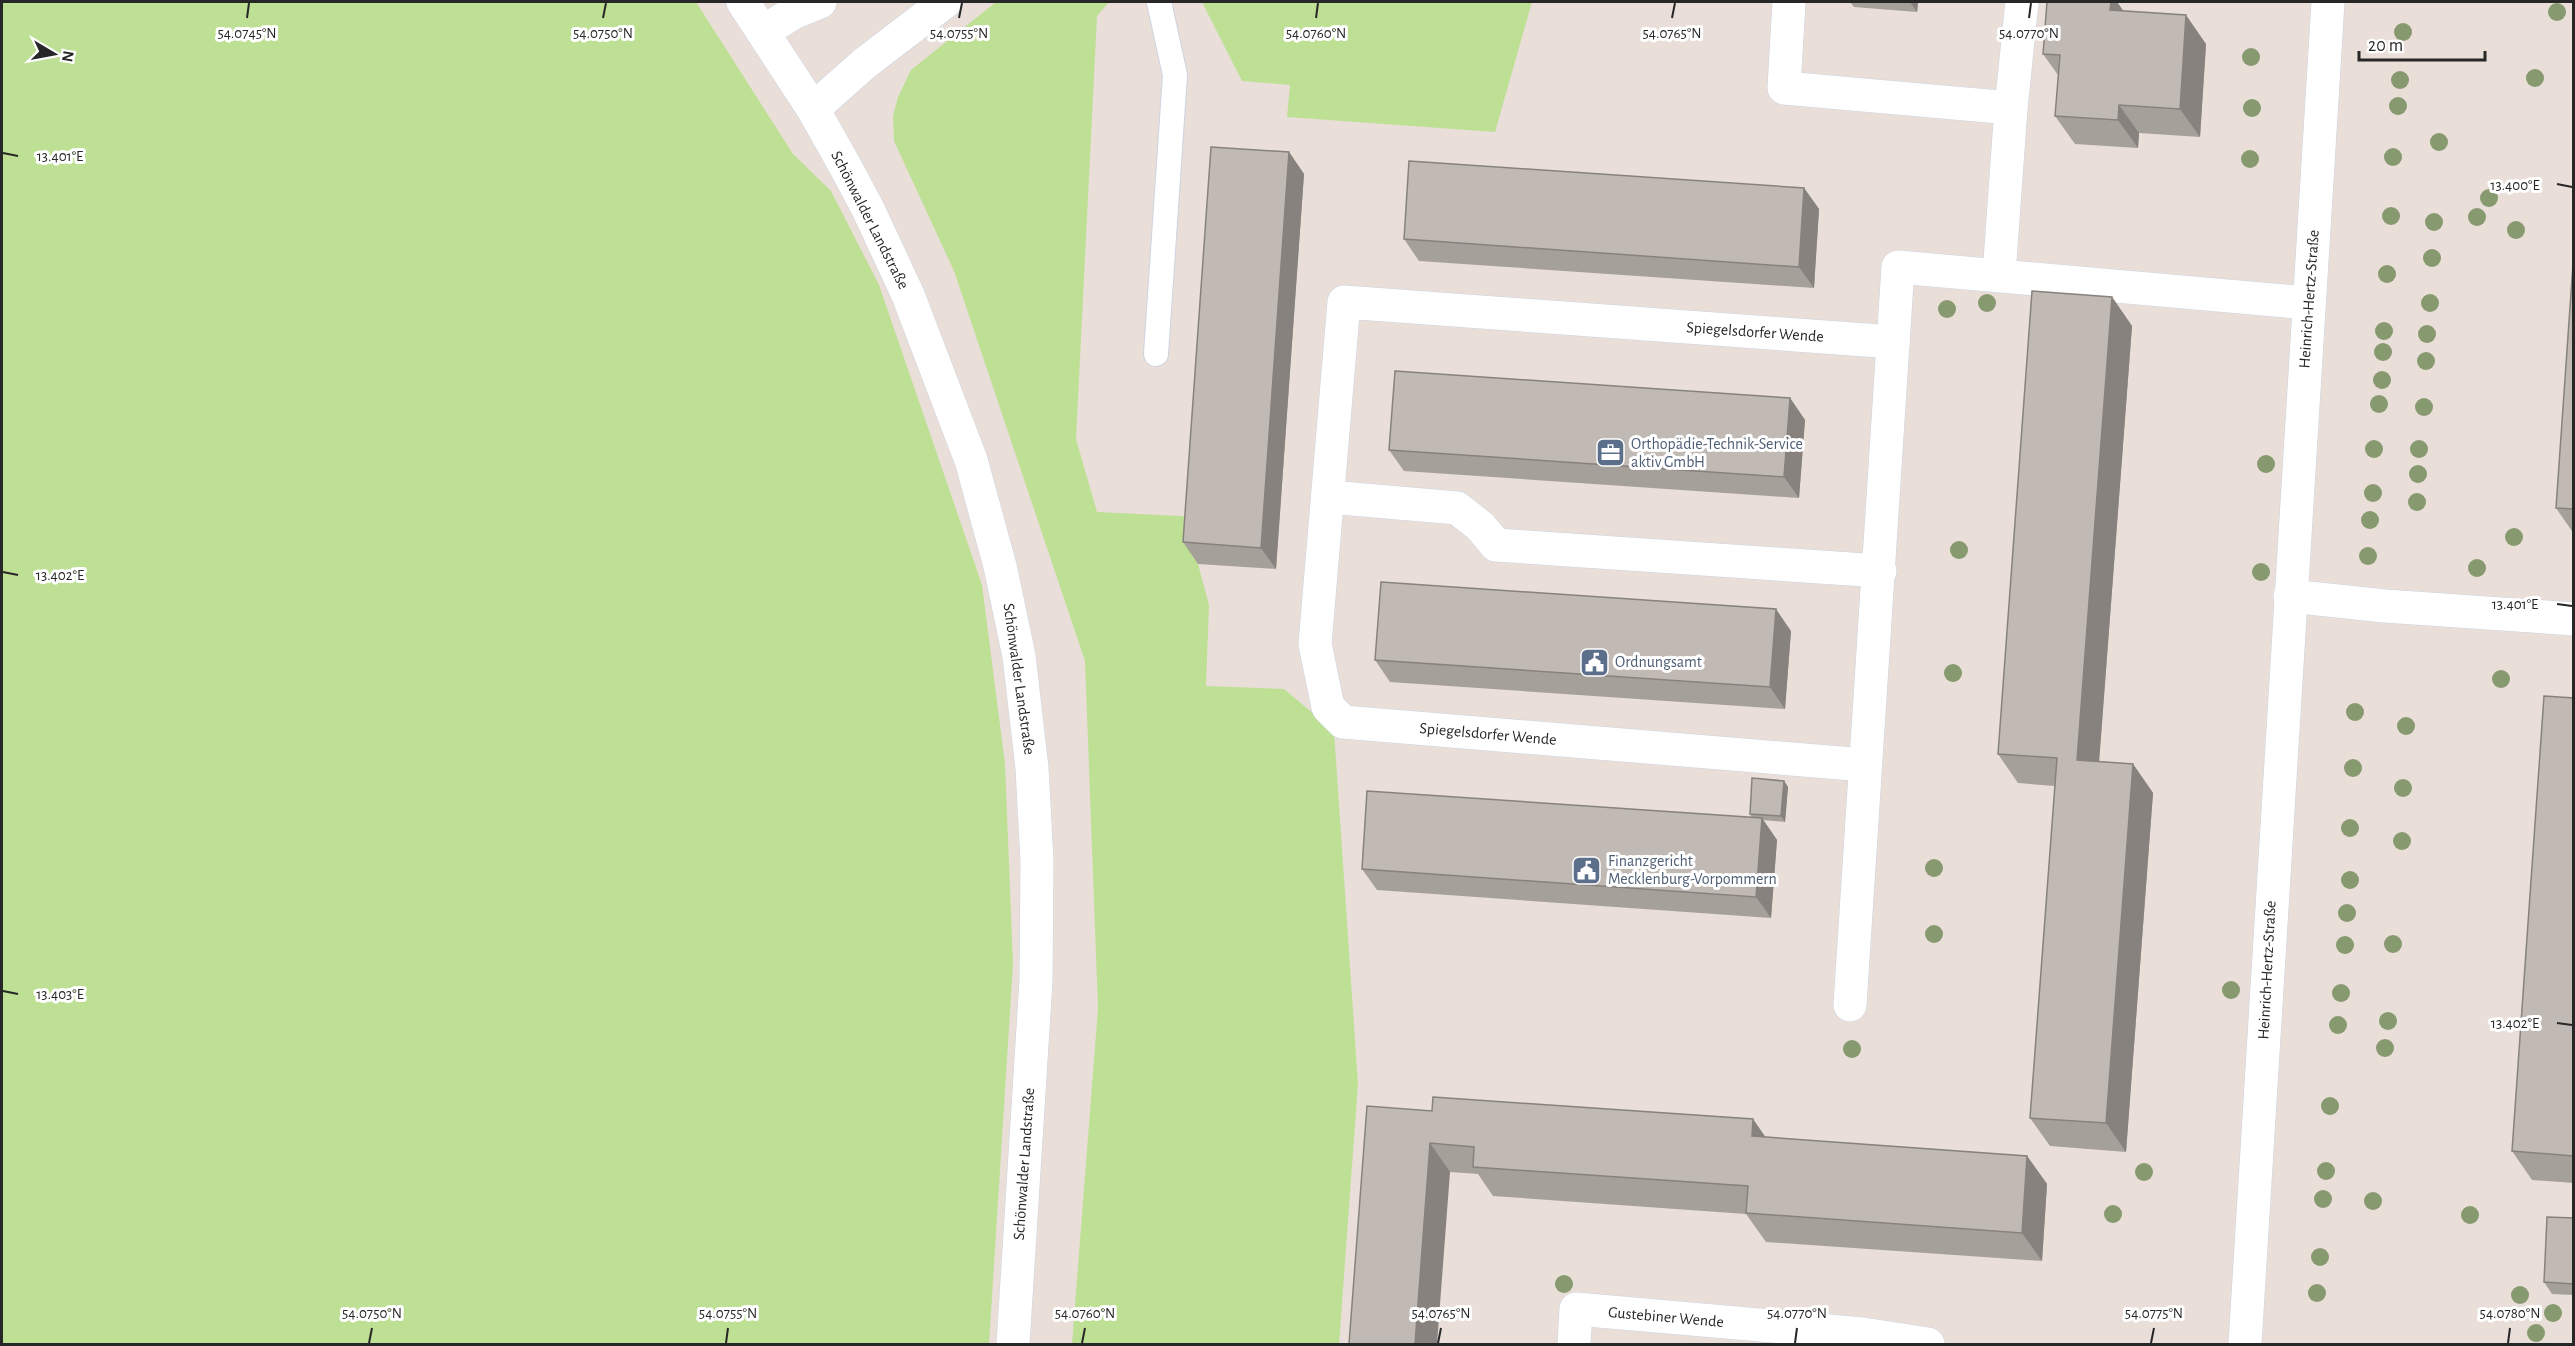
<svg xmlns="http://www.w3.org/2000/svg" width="2575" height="1346" viewBox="0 0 2575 1346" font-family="'Alegreya Sans',sans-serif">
<rect width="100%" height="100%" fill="#e9ded8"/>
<g fill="#bde094">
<path d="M2 2H696L793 154 831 191 879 285 982 585 1005 764 1013 964 989 1344H2Z"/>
<path d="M996 2H1109L1097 16 1076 439 1097 512 1201 517 1198 564 1209 605 1206 686 1284 689 1334 731 1358 1084 1339 1344H1072L1098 1008 1085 661 954 271 894 141 893 116 898 97 911 70Z"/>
<path d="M1202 2H1532L1495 132 1287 117 1290 85 1242 81Z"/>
</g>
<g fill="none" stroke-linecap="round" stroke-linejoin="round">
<defs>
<path id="lane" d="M1156 354 1175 75 1159 2"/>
<g id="street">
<path d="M1789 2 1784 88 2011 108 1999 275"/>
<path d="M2011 108 2022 2"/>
<path d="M1329 497 1457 508 1480 526 1496 545 1880 571"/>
<path d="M2290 596 2385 606 2574 619"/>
<path d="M1865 765 1343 722 1328 707 1315 644 1344 302 1893 342"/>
<path d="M1850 1005 1898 267 2308 303"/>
<path d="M1574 1344 1576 1309 1863 1334 1928 1344"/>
<path d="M2245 1344 2328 2"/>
</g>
<g id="secondary">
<path d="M743 2 813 109 845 166 868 209 908 295 971 460 1000 566 1019 656 1032 768 1037 861 1036 981 1013 1344"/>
<path d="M763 32 793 13 820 2"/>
<path d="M813 109 865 63 945 2"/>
</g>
</defs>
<use href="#lane" stroke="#cdd4e0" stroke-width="26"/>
<use href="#street" stroke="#cdd4e0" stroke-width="34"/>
<use href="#secondary" stroke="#cdd4e0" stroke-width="34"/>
<use href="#lane" stroke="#fff" stroke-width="24"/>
<use href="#street" stroke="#fff" stroke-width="33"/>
<use href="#secondary" stroke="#fff" stroke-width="33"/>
</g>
<g fill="#87996f">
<circle cx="2557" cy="12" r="9"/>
<circle cx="2403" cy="32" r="9"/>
<circle cx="2251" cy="57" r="9"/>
<circle cx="2535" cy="78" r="9"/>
<circle cx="2400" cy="80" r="9"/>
<circle cx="2398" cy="106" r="9"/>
<circle cx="2252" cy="108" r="9"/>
<circle cx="2439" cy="142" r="9"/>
<circle cx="2393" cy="157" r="9"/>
<circle cx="2250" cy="159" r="9"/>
<circle cx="2489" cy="198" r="9"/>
<circle cx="2391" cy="216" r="9"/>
<circle cx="2477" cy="217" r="9"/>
<circle cx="2434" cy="222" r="9"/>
<circle cx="2516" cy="230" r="9"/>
<circle cx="2432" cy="258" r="9"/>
<circle cx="2387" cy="274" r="9"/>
<circle cx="1987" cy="303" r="9"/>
<circle cx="2430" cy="303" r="9"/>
<circle cx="1947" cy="309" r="9"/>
<circle cx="2384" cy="331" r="9"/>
<circle cx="2427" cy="334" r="9"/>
<circle cx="2383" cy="352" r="9"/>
<circle cx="2426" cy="361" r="9"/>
<circle cx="2382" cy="380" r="9"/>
<circle cx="2379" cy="404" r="9"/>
<circle cx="2424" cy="407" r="9"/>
<circle cx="2374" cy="449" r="9"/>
<circle cx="2419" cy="449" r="9"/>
<circle cx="2266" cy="464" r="9"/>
<circle cx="2418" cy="474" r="9"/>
<circle cx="2373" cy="493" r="9"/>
<circle cx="2417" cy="502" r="9"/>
<circle cx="2370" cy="520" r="9"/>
<circle cx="2514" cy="537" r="9"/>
<circle cx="1959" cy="550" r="9"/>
<circle cx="2368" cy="556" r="9"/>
<circle cx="2477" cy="568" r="9"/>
<circle cx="2261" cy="572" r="9"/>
<circle cx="1953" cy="673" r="9"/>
<circle cx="2501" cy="679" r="9"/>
<circle cx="2355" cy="712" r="9"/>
<circle cx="2406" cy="726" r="9"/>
<circle cx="2353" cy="768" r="9"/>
<circle cx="2403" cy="788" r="9"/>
<circle cx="2350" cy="828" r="9"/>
<circle cx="2402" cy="841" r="9"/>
<circle cx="1934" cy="868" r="9"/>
<circle cx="2350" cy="880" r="9"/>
<circle cx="2347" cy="913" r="9"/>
<circle cx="1934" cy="934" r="9"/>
<circle cx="2393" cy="944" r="9"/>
<circle cx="2345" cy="945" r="9"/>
<circle cx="2231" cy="990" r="9"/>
<circle cx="2341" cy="993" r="9"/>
<circle cx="2388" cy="1021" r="9"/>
<circle cx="2338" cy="1025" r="9"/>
<circle cx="2385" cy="1048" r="9"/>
<circle cx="1852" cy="1049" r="9"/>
<circle cx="2330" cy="1106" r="9"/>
<circle cx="2326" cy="1171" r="9"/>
<circle cx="2144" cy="1172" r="9"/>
<circle cx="2323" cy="1199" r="9"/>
<circle cx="2373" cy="1201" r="9"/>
<circle cx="2113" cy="1214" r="9"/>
<circle cx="2470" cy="1215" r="9"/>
<circle cx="2320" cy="1257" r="9"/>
<circle cx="1564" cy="1284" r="9"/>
<circle cx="2317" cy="1293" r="9"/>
<circle cx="2520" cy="1295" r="9"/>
<circle cx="2553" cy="1313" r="9"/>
<circle cx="2536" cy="1333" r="9"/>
</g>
<g fill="#a6a09b">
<path d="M1850 2H1918L1917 12 1854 7Z"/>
<path d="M2117 2 2123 11 2206 44 2200 137 2139 133 2138 148 2075 144 2055 116 2058 75 2043 54Z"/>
<path d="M1289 152 1304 174 1276 569 1198 564 1183 542Z"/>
<path d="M1804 188 1819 209 1814 288 1419 261 1404 239Z"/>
<path d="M2574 250V534L2556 508Z"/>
<path d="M2112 297 2132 326 2099 762 2133 764 2153 793 2126 1152 2050 1146 2030 1118 2055 786 2018 783 1998 754Z"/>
<path d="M1790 398 1805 420 1799 498 1404 471 1389 450Z"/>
<path d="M1791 631 1785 709 1390 682 1375 660Z"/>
<path d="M2574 698V1183L2532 1180 2512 1151Z"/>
<path d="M1784 781 1788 787 1785 822 1763 820 1777 840 1771 918 1377 890 1362 869 1752 818 1750 814Z"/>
<path d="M1432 1111 1753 1119 1765 1137 2027 1156 2047 1184 2042 1261 1766 1242 1746 1214 1493 1196 1478 1174 1450 1172 1349 1344Z"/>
<path d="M2574 1218V1295L2552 1294 2544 1282Z"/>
</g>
<g fill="#87827e">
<path d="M1910 2H1918L1917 12Z"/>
<path d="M2111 2H2117L2132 23 2110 10Z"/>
<path d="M2186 15 2206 44 2200 137 2180 109Z"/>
<path d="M2119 105 2139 133 2138 148 2118 120Z"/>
<path d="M1289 152 1304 174 1276 569 1261 548Z"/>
<path d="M1804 188 1819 209 1814 288 1799 267Z"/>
<path d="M2112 297 2132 326 2097 789 2077 760Z"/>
<path d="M1790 398 1805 420 1799 498 1784 477Z"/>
<path d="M1776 609 1791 631 1785 709 1770 687Z"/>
<path d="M2133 764 2153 793 2126 1152 2106 1123Z"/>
<path d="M1784 781 1788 787 1785 822 1781 816Z"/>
<path d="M1762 818 1777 840 1771 918 1756 897Z"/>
<path d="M1753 1119 1773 1148 1752 1136Z"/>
<path d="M1430 1143 1450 1172 1437 1344H1415Z"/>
<path d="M2027 1156 2047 1184 2042 1261 2022 1233Z"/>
</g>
<g fill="#c1bab4" stroke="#87827e" stroke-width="1.5">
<path d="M2047 2H2111L2110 10 2186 15 2180 109 2119 105 2118 120 2055 116 2060 55 2043 54Z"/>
<path d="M1211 147 1289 152 1261 548 1183 542Z"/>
<path d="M1409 161 1804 188 1799 267 1404 239Z"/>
<path d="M2574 250V509L2556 508Z"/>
<path d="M2032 291 2112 297 2077 760 2133 764 2106 1123 2030 1118 2057 758 1998 754Z"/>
<path d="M1395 371 1790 398 1784 477 1389 450Z"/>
<path d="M1381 582 1776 609 1770 687 1375 660Z"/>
<path d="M2544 696 2574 698V1156L2512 1151Z"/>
<path d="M1752 778 1784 781 1781 816 1750 814Z"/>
<path d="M1367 791 1762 818 1756 897 1362 869Z"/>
<path d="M1433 1097 1753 1119 1752 1136 2027 1156 2022 1233 1746 1213 1748 1186 1473 1167 1474 1147 1430 1143 1415 1344H1349L1367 1106 1432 1111Z"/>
<path d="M2547 1217 2574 1218V1284L2544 1282Z"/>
</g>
<path fill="none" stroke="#272727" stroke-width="2" d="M247 18 249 3M603 18 606 3M959 18 962 3M1316 18 1318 3M1672 18 1675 3M2029 18 2031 3M3 153 18 156M2557 184 2572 187M3 572 18 575M2557 604 2572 606M3 991 18 994M2557 1023 2572 1025M369 1343 372 1328M726 1343 728 1328M1082 1343 1085 1328M1438 1343 1441 1328M1795 1343 1797 1328M2151 1343 2154 1328M2508 1343 2510 1328"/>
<defs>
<symbol id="office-square" viewBox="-11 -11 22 22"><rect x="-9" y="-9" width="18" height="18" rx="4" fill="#5c6f8a" stroke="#fff"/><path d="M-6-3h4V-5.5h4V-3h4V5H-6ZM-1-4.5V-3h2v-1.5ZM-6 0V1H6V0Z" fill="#fff"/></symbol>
<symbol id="civic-square" viewBox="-11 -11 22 22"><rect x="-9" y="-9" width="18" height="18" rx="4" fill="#5c6f8a" stroke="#fff"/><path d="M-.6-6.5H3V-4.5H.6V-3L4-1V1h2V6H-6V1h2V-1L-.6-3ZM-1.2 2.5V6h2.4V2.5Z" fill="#fff"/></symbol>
</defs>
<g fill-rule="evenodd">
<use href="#office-square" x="1594" y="436" width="33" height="33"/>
<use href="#civic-square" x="1578" y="646" width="33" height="33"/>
<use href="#civic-square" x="1570" y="854" width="33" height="33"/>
</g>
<g text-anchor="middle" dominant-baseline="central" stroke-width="6" stroke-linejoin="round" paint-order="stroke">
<g font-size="16" fill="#272727" stroke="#fff">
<text transform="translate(870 220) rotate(63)">Schönwalder Landstraße</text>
<text transform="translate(2309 299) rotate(-86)">Heinrich-Hertz-Straße</text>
<text transform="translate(1755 332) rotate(4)">Spiegelsdorfer Wende</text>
<text transform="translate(1019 679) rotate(82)">Schönwalder Landstraße</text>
<text transform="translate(1488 734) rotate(5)">Spiegelsdorfer Wende</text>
<text transform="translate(2267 970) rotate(-87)">Heinrich-Hertz-Straße</text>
<text transform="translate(1024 1164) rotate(-86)">Schönwalder Landstraße</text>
<text transform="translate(1666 1317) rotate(5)">Gustebiner Wende</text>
</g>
<g font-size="16" fill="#4e5e75" stroke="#fff" text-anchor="start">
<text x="1631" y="444">Orthopädie-Technik-Service<tspan x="1631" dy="18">aktiv GmbH</tspan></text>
<text x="1615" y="662">Ordnungsamt</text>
<text x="1608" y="861">Finanzgericht<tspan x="1608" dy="18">Mecklenburg-Vorpommern</tspan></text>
</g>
</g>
<g font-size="15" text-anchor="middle" fill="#272727" stroke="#fff" stroke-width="6" stroke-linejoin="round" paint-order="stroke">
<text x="2029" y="38">54.0770°N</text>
<text x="247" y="38">54.0745°N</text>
<text x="603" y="38">54.0750°N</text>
<text x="959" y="38">54.0755°N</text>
<text x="1316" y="38">54.0760°N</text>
<text x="1672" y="38">54.0765°N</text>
<text x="60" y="161">13.401°E</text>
<text x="2515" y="190">13.400°E</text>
<text x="60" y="580">13.402°E</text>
<text x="2515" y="609">13.401°E</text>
<text x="60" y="999">13.403°E</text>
<text x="2515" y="1028">13.402°E</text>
<text x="372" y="1318">54.0750°N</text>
<text x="728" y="1318">54.0755°N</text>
<text x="1085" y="1318">54.0760°N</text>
<text x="1441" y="1318">54.0765°N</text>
<text x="1797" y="1318">54.0770°N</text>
<text x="2154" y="1318">54.0775°N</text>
<text x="2510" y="1318">54.0780°N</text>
</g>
<rect width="2575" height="1346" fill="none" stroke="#272727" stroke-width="6"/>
<g transform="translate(54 54) rotate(100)" stroke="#ffffff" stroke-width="4.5" paint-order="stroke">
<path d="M0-4.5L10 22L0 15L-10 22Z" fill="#272727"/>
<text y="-9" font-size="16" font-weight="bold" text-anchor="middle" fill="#272727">N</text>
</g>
<path d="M2359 51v9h126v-9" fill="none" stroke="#272727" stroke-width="3"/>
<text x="2368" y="51" font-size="18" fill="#272727" stroke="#ffffff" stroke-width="4.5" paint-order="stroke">20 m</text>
</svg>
